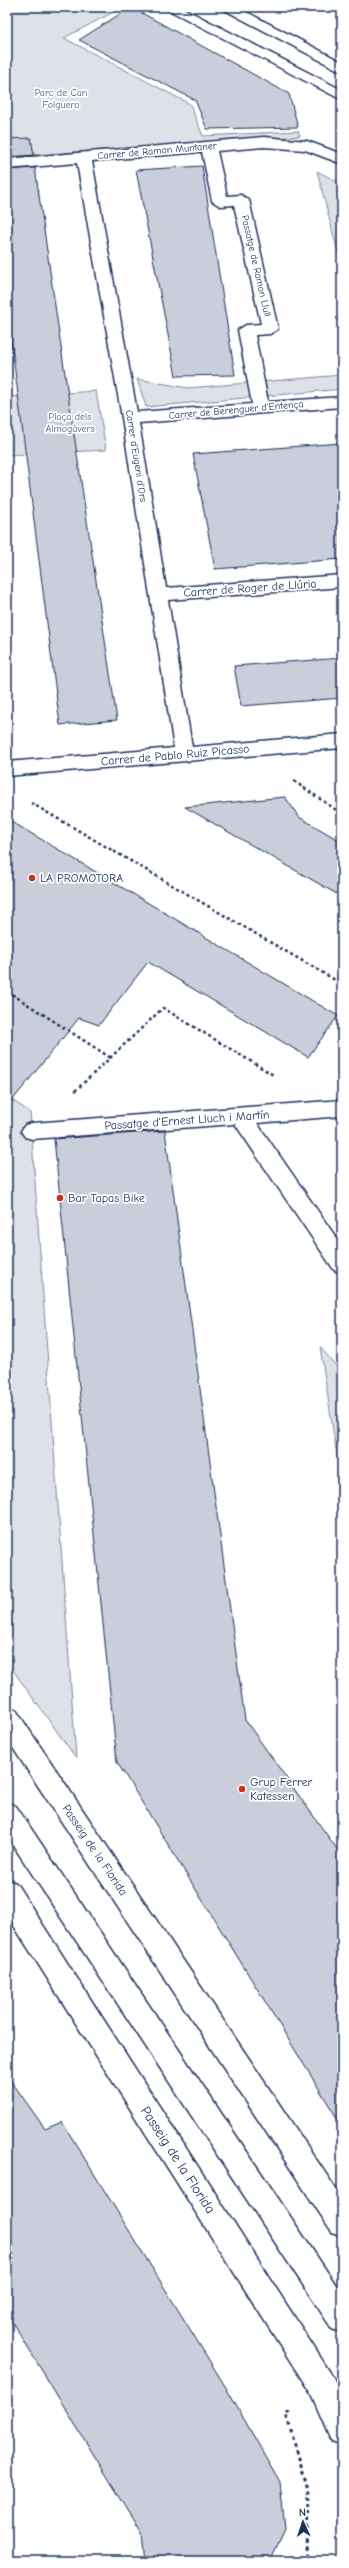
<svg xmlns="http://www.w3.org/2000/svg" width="349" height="2568" viewBox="0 0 349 2568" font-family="'Comic Neue',sans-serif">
<rect width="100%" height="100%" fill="#fff"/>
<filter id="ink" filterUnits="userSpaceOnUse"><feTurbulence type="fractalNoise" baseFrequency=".025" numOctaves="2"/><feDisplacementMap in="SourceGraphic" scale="8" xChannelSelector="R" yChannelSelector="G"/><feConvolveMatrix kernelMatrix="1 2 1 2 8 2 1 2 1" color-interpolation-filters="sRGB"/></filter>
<g filter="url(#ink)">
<g fill="#dee1e7" stroke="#7c88a2">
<path d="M7 7H123L64 38 190 104 203 136 298 131 300 136 7 157Z"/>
<path d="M317 171 342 184V268Z"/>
<path d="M342 375V389L146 407 137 379 188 388Z"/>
<path d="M96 391 106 450 7 455V397Z"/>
<path d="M7 1097 30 1112 76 1758 7 1662Z"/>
<path d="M320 1347 342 1373V1487Z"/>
</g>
<g fill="#caceda" stroke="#1b2f5e">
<path d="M131 7 289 94 298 127 207 129 195 100 79 40Z"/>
<path d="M31 138 34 155 7 157V139Z"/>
<path d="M202 166 235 375 176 376 136 170Z"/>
<path d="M35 168 67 388 117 720 60 725 7 308V170Z"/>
<path d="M342 443V559L215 569 193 454Z"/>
<path d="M342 658V698L241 706 234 666Z"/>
<path d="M285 797 299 817 342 842V897L185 807Z"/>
<path d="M7 819 338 1016 308 1057 148 962 99 1025 79 1018 7 1107Z"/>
<path d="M165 1131 245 1720 342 1856V2126L117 1762 54 1139Z"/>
<path d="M7 2075 45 2129 62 2122 225 2386 280 2482 285 2529 270 2561H145L142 2533 7 2314Z"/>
</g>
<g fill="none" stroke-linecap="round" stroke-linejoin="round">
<defs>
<g id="street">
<path d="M264 137 307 141 342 154V164L305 150 264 147 217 151 227 196 241 195 249 200 278 329 270 334 255 335 268 402 342 397V407L139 423 166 588 342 575V587L168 600 192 747 342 734V748L7 776V762L174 748 122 418 77 163 7 169V159ZM202 152 212 201 220 206 234 205 261 324 246 325 238 330 252 404 137 412 92 161Z"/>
<path d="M342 1100V1116L257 1123 342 1246V1273L334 1270 235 1124 32 1139 25 1137 21 1131 25 1125 32 1123Z"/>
<path d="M7 1707 16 1710 342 2198V2236L332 2232 7 1739Z"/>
<path d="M7 1802 16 1806 342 2294V2333L332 2329 7 1836Z"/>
<path d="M7 1880 16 1883 333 2377 342 2397V2445L332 2441 313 2397 7 1915Z"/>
</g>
<g id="secondary">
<path d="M163 7H181L342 90V100Z"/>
<path d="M219 7H237L342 62V72Z"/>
</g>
</defs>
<use href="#street" stroke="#1b2f5e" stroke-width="3"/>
<use href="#secondary" stroke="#1b2f5e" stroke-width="3"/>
<g stroke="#1b2f5e" stroke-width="2.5" stroke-dasharray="3 3" stroke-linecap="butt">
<path d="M294 781 342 814"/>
<path d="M31 803 342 984"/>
<path d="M7 991 111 1058"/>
<path d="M75 1091 163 1008 275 1076"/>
</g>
<path stroke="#1b2f5e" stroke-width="3" stroke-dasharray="3.5 3.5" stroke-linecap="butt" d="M290 2412 286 2414 308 2489 307 2561"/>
<use href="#street" fill="#fff" fill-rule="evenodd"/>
<use href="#secondary" fill="#fff" fill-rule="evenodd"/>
</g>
</g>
<g fill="#c8321e" stroke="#fff" stroke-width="1.5">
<circle cx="32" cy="878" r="4"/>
<circle cx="60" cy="1198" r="4"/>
<circle cx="242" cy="1789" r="4"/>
</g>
<g text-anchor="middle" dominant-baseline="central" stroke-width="3.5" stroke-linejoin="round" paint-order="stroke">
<g font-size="10" fill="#4c5c80" stroke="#fff">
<text x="61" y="93">Parc de Can<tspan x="61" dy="12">Folguera</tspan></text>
<text x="70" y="417">Plaça dels<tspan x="70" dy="12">Almogàvers</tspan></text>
</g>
<g font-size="10" fill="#1b2f5e" stroke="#fff">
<text transform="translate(157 151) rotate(-5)">Carrer de Ramon Muntaner</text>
<text transform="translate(256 266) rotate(77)">Passatge de Ramon Llull</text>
<text transform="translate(236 410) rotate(-5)">Carrer de Berenguer d'Entença</text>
<text transform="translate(136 456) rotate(81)">Carrer d'Eugeni d'Ors</text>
</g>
<g font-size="12" fill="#1b2f5e" stroke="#fff">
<text transform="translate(250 588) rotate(-4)">Carrer de Roger de Llúria</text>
<text transform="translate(175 755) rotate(-5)">Carrer de Pablo Ruiz Picasso</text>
<text transform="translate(187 1120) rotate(-4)">Passatge d'Ernest Lluch i Martín</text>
<text transform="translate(95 1850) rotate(56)">Passeig de la Florida</text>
</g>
<g font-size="12" fill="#1b2f5e" stroke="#fff" text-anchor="start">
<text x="40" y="878">LA PROMOTORA</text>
<text x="68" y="1198">Bar Tapas Bike</text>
<text x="250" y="1782">Grup Ferrer<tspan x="250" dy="14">Katessen</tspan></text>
</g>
<g font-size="14" fill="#1b2f5e" stroke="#fff">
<text transform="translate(178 2160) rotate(57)">Passeig de la Florida</text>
</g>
</g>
<rect width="349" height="2568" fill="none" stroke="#fff" stroke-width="24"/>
<rect x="12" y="12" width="325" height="2544" fill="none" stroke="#1b2f5e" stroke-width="1.5" filter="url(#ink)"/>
<g transform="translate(303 2522) rotate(357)" stroke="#ffffff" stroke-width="3" paint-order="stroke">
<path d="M0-3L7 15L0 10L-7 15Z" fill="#1b2f5e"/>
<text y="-6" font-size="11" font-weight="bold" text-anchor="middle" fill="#1b2f5e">N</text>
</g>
</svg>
